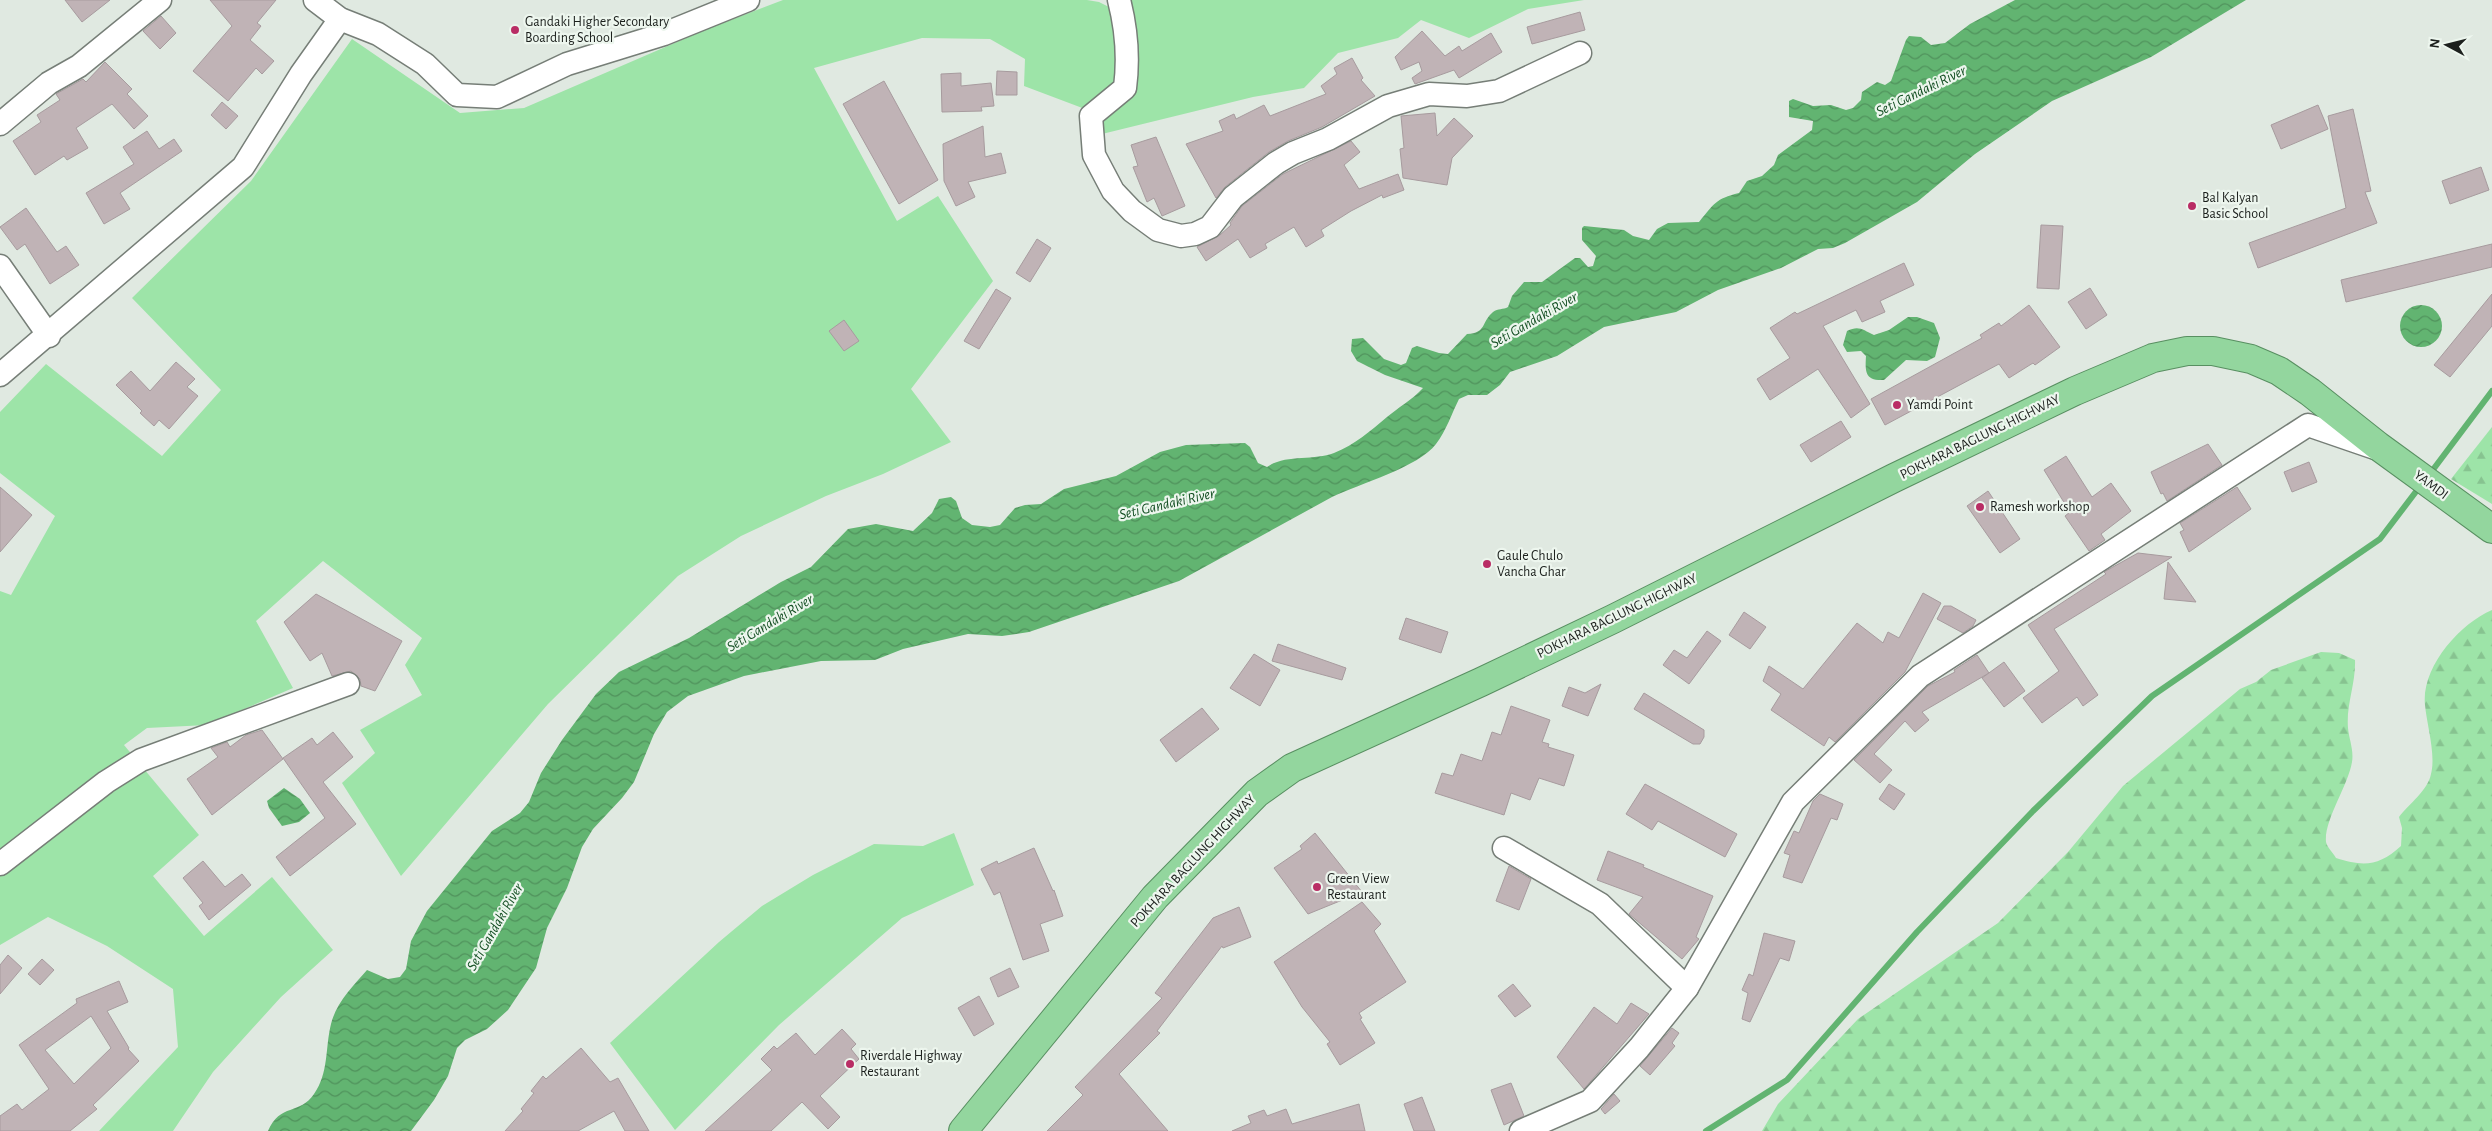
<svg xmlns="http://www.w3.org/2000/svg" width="2492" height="1131" viewBox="0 0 2492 1131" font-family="'Alegreya Sans',sans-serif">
<defs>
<pattern id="forest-firs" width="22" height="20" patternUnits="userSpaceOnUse" patternTransform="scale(1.25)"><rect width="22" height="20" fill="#9de4a8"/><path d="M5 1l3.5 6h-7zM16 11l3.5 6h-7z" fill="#87c390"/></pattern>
<pattern id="water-waves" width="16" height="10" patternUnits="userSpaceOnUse" patternTransform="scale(1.25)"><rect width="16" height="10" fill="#62b471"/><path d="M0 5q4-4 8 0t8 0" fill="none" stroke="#50925c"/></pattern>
</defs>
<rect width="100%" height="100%" fill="#e0e9e1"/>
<g fill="#9de4a8">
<path d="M783 0H1087L1099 2 1111 8 1119 51V84L1085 109 1024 86 1025 59 990 39 922 38 814 68 897 221 938 196 993 281 911 389 951 442 883 474 826 496 741 536 678 576 548 704 401 876 342 783 375 753 360 730 422 695 405 665 422 638 323 561 256 621 293 688 207 725 147 728 124 745 199 835 153 876 204 936 272 877 333 950 281 997 213 1072 173 1131H99L178 1047 173 989 107 946 48 917 0 945V591L11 595 55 516 0 473V412L46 364 162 456 221 390 132 298 251 181 352 39 460 113 524 108 707 29Z"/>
<path d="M1127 0H1584L1528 9 1469 38 1421 20 1398 38 1338 53 1304 88 1253 97 1102 134 1098 116 1133 92Z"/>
<path d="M954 833 974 885 902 918 779 1025 675 1130 610 1043 719 942 762 906 813 875 874 844 923 846Z"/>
</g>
<g fill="url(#forest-firs)">
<path d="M2492 427V504L2451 479Z"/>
<path d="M2492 610V1131H1762L1778 1104 1858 1019 1998 923 2068 852 2123 786 2240 689 2256 682 2271 670 2321 652 2339 653 2355 660C2356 683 2346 705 2348 728 2349 739 2354 750 2352 762 2348 786 2324 820 2326 842 2327 847 2333 853 2336 858 2364 867 2379 866 2401 846L2402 828 2399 817C2409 804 2428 790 2431 774 2436 754 2427 726 2425 705 2421 668 2459 624 2492 610Z"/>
</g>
<g fill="url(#water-waves)">
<path d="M2015 0H2246L2151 57 2052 101 1975 154 1917 202 1845 243 1833 248 1818 249 1781 268 1718 290 1676 312 1604 327 1557 356 1510 372 1500 385 1487 395H1468L1459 399C1452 413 1446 431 1436 444 1419 467 1359 484 1332 497L1179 581 1029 632 1002 636 968 634 903 649 875 660 821 661 744 676 688 696 667 712 654 734 634 782 622 798 593 829 582 847 567 888 547 928 536 968 508 1010 487 1029 465 1040 457 1048 448 1076 434 1100 411 1131H268C280 1103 300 1115 314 1094 329 1073 325 1048 331 1024 336 1003 353 986 367 970L388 979 400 977 406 969 411 941 427 911 492 831 520 813 529 802 541 773 562 740 596 694 619 672 689 638 781 582 811 567 848 529 876 524 913 531 932 513 939 499 951 497 956 501 962 518 972 525 990 527 1000 525 1015 508 1025 505 1041 504 1064 489 1116 476 1160 452 1186 445 1245 443 1250 447 1258 463 1267 467C1285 454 1314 461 1334 453 1356 444 1369 432 1387 417 1399 407 1412 400 1423 388L1385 375 1357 361 1351 351 1352 339 1363 338 1384 359 1401 365 1406 363 1412 348 1417 346 1439 353 1448 354 1467 334C1487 333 1481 322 1493 312 1498 308 1503 310 1508 307L1512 296 1524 282H1542L1575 258H1580L1588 267 1593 266 1596 256 1582 240V228L1584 226 1624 230 1633 236 1649 240 1657 229 1668 223 1699 222C1715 203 1715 199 1739 193L1747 181 1762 176 1774 165 1778 155 1812 130 1813 121 1789 117V101L1793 99 1813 106 1831 105 1846 110 1853 108 1861 100 1862 92 1877 82 1885 85 1891 81 1906 40 1909 36 1921 37 1931 45 1945 43 1970 24Z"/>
<circle cx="2421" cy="326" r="21"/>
<path d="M1908 317H1917L1934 323 1940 338 1935 357 1927 361 1906 360 1884 380C1865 381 1865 372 1866 356L1861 351 1847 352 1843 345 1847 331C1859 325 1863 330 1874 335L1889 330Z"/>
<path d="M284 788 300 799 310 813 299 822 282 826 269 808 267 801Z"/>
</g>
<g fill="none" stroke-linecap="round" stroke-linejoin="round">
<g stroke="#62b471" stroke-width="6">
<path d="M2429 475 2492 391"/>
<path d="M1706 1131 1787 1080 1917 932 2033 811 2152 696 2380 539 2421 485"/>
</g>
</g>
<g fill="#c0b3b6" stroke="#a79b9e" fill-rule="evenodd">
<path d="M65 0H110L82 22Z"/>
<path d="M210 0H276L257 23 261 26 250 40 274 61 262 74 256 68 228 101 193 71 232 26Z"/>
<path d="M1580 12 1585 30 1532 44 1527 27Z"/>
<path d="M161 16 176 33 160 49 143 31Z"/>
<path d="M1422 31 1445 56 1459 46 1462 51 1491 33 1502 52 1459 78 1454 70 1415 84 1412 78 1422 71 1419 62 1401 70 1395 57Z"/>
<path d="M1352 58 1363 78 1361 80 1375 96 1322 127 1288 141 1269 152 1225 187 1216 198 1186 144 1223 131 1219 121 1234 114 1236 119 1264 105 1270 116 1326 94 1321 86 1337 74 1334 68Z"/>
<path d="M105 62 132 89 127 94 148 116 134 129 112 104 76 128 88 148 67 160 64 156 35 175 13 141 41 122 37 115 60 100 56 94 83 79 86 82Z"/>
<path d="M997 71 1017 72V95H996Z"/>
<path d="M961 73V86L991 83 994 106 981 107 982 111 942 112 941 74Z"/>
<path d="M884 81 938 180 899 204 843 104Z"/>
<path d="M222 102 238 116 226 129 211 115Z"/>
<path d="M2318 105 2328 129 2281 149 2271 125Z"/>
<path d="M2353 109 2371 191 2365 192 2377 223 2258 268 2249 243 2346 208 2328 116Z"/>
<path d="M1435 113 1437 136 1454 118 1473 136 1452 158 1447 185 1403 178 1400 149 1404 148 1401 116Z"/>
<path d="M983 126 985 157 1001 153 1006 173 968 182 975 197 956 206 944 181 943 144Z"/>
<path d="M147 131 159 149 174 139 182 151 120 193 130 209 104 224 86 193 134 164 123 147Z"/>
<path d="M1156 137 1185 206 1162 216 1154 198 1147 202 1133 167 1138 166 1131 145Z"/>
<path d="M1351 141 1360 152 1344 165 1359 189 1398 174 1404 190 1383 198 1382 195 1351 211 1321 230 1324 236 1306 247 1294 227 1265 244 1267 248 1250 258 1238 239 1206 261 1197 247 1220 235 1231 225 1230 223 1242 206 1283 174Z"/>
<path d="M2481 167 2489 190 2450 204 2442 181Z"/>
<path d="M26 208 57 252 66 246 79 265 50 284 25 244 17 250 0 227Z"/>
<path d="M2041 225 2063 226 2059 289 2037 288Z"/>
<path d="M1037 239 1051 248 1030 282 1016 273Z"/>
<path d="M2492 244V267L2346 302 2341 280Z"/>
<path d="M1904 263 1914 285 1880 301 1885 312 1862 322 1856 310 1823 326 1870 404 1851 418 1818 369 1770 400 1757 379 1790 358 1770 328 1795 312 1797 314Z"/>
<path d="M2090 288 2107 315 2086 329 2068 302Z"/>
<path d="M996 289 1011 298 979 349 964 341Z"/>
<path d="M2492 294V326L2450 377 2434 365Z"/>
<path d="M2029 305 2060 347 2035 365 2033 363 2009 378 1999 364 1885 425 1871 399 1982 338 1980 335 1999 323 2001 326Z"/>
<path d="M844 320 859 341 844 351 829 331Z"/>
<path d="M176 362 195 379 187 387 198 396 169 429 159 420 154 426 140 413 142 411 116 385 131 371 150 391Z"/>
<path d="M1841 421 1851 437 1811 462 1800 445Z"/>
<path d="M2208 444 2222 465 2167 501 2163 493 2161 494 2151 472Z"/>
<path d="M2066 456 2092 497 2111 483 2131 511 2101 534 2105 540 2089 551 2065 516 2070 512 2044 470Z"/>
<path d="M2309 462 2317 482 2292 492 2284 472Z"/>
<path d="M0 487 32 515 0 552Z"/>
<path d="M2237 487 2251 509 2189 552 2180 532 2184 530 2180 523Z"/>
<path d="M1988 491 2020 539 2000 553 1967 506Z"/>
<path d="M2138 553 2172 557 2054 629 2098 695 2083 706 2077 697 2042 723 2023 698 2059 671 2028 625 2106 574 2104 572Z"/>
<path d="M2168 562 2196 602 2164 599Z"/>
<path d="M1923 593 1941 603 1905 672 1835 742 1829 737 1824 746 1771 710 1781 694 1763 681 1769 666 1803 689 1857 623 1883 643 1888 632 1899 638Z"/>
<path d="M316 594 402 641 375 691 361 686 360 679 351 671 332 676 322 653 310 661 284 622Z"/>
<path d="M1944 606H1951L1976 620 1973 626 1963 633 1937 619Z"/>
<path d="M1744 612 1766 627 1750 649 1729 635Z"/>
<path d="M1406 618 1448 632 1441 653 1399 639Z"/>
<path d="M1707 631 1721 641 1689 684 1663 665 1674 650 1687 658Z"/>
<path d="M1278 644 1346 668 1342 680 1272 661Z"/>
<path d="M1254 654 1280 670 1260 706 1230 688Z"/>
<path d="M1977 655 1989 673 1922 712 1929 720 1915 732 1905 721 1874 754 1892 770 1880 783 1854 760 1928 686 1955 672 1954 670Z"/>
<path d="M2004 662 2025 691 2004 707 1982 678Z"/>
<path d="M1601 684 1588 716 1562 706 1569 687 1585 693Z"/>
<path d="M1644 693 1704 730V737L1700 744H1693L1634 709Z"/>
<path d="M1511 706 1550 720 1542 742 1549 744 1548 747 1574 755 1564 786 1539 778 1530 800 1511 793 1504 815 1435 793 1442 773 1453 776 1461 754 1482 761 1492 732 1501 735Z"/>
<path d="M1202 708 1219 729 1176 762 1160 740Z"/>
<path d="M262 730 283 759 212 815 187 779 218 757 211 748 227 742 230 747 246 735Z"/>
<path d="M333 732 353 757 323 782 356 824 290 876 276 857 325 818 283 758 312 738 317 745Z"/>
<path d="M1645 784 1737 834 1725 857 1658 821 1652 830 1626 814Z"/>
<path d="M1889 784 1905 794 1894 810 1879 799Z"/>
<path d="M1820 794 1843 804 1837 820 1831 818 1802 883 1783 877 1790 855 1784 853 1794 831 1799 833 1813 801Z"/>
<path d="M1315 833 1362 892 1308 914 1274 868 1302 849 1300 846Z"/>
<path d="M1034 848 1053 891 1054 890 1063 916 1040 924 1049 951 1023 960 1000 892 994 895 981 869 997 861 998 864Z"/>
<path d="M1608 851 1644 865 1643 867 1713 896 1696 937 1699 939 1682 959 1629 914 1643 897 1597 880Z"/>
<path d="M203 861 225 887 242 874 251 885 209 920 199 906 203 903 183 878Z"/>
<path d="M1509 866 1531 879 1519 910 1496 901Z"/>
<path d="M1362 902 1381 924 1374 931 1406 982 1359 1013 1362 1018 1360 1019 1375 1043 1340 1065 1327 1044 1330 1042 1302 1007 1274 962Z"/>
<path d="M1239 907 1251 937 1223 948 1222 946 1157 1031 1160 1033 1119 1074 1168 1131H1047L1083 1095 1075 1087 1162 998 1155 993 1213 918Z"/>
<path d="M1764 933 1795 941 1789 961 1780 958 1750 1022 1742 1019 1748 993 1742 990 1749 974 1753 976Z"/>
<path d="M8 955 22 968 0 994V965Z"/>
<path d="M42 959 54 970 40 985 28 974Z"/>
<path d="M1010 968 1019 987 998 997 990 978Z"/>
<path d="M119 981 128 1002 107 1011 129 1048 128 1049 139 1061 93 1105 97 1109 70 1131H0V1116L17 1104 22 1110 49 1089 19 1045 77 1003 76 999ZM91 1016 111 1048 74 1084 45 1050Z"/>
<path d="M1513 984 1531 1006 1515 1017 1498 996Z"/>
<path d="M979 996 994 1024 974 1036 958 1008Z"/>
<path d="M1631 1003 1649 1014 1584 1089 1557 1057 1594 1007 1617 1024Z"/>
<path d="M1672 1028 1679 1033 1672 1043 1675 1046 1650 1075 1640 1066Z"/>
<path d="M842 1029 856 1044 851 1049 859 1059 820 1096 840 1117 828 1129 802 1102 771 1131H705L772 1070 761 1059 774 1046 777 1049 796 1033 815 1055Z"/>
<path d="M581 1048 610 1082 618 1078 649 1131H625L614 1111 578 1131H505L523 1111 521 1109 534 1093 531 1091 543 1076 546 1079Z"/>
<path d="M1511 1083 1524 1116 1504 1125 1491 1090Z"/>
<path d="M1614 1094 1620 1101 1605 1114 1601 1109Z"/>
<path d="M1422 1097 1435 1131H1414L1404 1104Z"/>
<path d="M1359 1104 1365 1131H1232L1251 1123 1248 1116 1264 1110 1267 1116 1286 1109 1292 1124Z"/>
</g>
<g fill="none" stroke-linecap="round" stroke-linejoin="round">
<defs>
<g id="minor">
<path d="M315 0 340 19 378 34 425 64 457 95 497 97 567 64 664 34 748 0"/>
<path d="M1119 0C1127 31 1129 57 1125 88L1091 116 1094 155 1113 191 1132 211 1158 230 1181 236 1195 234 1210 227 1233 197 1276 163 1293 153 1328 139 1388 106 1429 94 1467 96 1499 91 1580 53"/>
<path d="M0 124 49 83 79 66 160 0"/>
<path d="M0 266 49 336"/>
<path d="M0 375 243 167 301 74 340 19"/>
<path d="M1504 848 1600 904 1687 988"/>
<path d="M0 864 106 782 141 760 348 684"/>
<path d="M1521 1131 1590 1101 1639 1048 1687 988 1793 802 1920 676 2308 425 2375 448"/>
</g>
<path id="trunk" d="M963 1131 1155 897 1257 793 1292 768 1481 682 1613 619 1894 478 2075 391 2153 358 2187 351H2213L2251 359 2279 371 2310 392 2378 446 2492 529"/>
</defs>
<use href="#minor" stroke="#767e77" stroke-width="25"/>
<use href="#trunk" stroke="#588f61" stroke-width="30"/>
<use href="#minor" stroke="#fff" stroke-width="22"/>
<use href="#trunk" stroke="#93d69e" stroke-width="28"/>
</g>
<g fill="#b92d65" stroke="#edf6ee" stroke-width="2">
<circle cx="515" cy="30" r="5"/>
<circle cx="2192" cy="206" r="5"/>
<circle cx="1897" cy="405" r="5"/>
<circle cx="1980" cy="507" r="5"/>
<circle cx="1487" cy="564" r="5"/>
<circle cx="1317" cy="887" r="5"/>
<circle cx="850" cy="1064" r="5"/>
</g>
<g text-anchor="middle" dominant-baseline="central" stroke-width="4.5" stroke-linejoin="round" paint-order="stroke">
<g font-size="14" fill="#1c201d" stroke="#edf6ee" text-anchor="start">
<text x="525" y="22">Gandaki Higher Secondary<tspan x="525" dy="16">Boarding School</tspan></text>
<text x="2202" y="198">Bal Kalyan<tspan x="2202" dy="16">Basic School</tspan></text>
<text x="1907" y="405">Yamdi Point</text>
<text x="1990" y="507">Ramesh workshop</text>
<text x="1497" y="556">Gaule Chulo<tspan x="1497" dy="16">Vancha Ghar</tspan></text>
<text x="1327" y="879">Green View<tspan x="1327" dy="16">Restaurant</tspan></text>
<text x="860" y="1056">Riverdale Highway<tspan x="860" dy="16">Restaurant</tspan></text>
</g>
<g font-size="14" fill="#1c201d" stroke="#edf6ee">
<text transform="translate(1980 437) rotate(-26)">POKHARA BAGLUNG HIGHWAY</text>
<text transform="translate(2431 485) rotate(37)">YAMDI</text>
<text transform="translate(1617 616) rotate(-26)">POKHARA BAGLUNG HIGHWAY</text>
<text transform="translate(1193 861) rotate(-47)">POKHARA BAGLUNG HIGHWAY</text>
</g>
<g font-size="15" font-style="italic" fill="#155024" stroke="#edf6ee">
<text transform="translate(1921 91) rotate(-26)">Seti Gandaki River</text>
<text transform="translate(1534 320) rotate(-30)">Seti Gandaki River</text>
<text transform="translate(1167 504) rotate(-13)">Seti Gandaki River</text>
<text transform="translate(770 623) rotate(-31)">Seti Gandaki River</text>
<text transform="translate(495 927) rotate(-60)">Seti Gandaki River</text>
</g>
</g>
<g transform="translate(2447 45) rotate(277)" stroke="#edf6ee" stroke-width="4" paint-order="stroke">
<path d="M0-4L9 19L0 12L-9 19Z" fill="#1c201d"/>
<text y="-8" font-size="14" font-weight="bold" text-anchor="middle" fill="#1c201d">N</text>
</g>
</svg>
